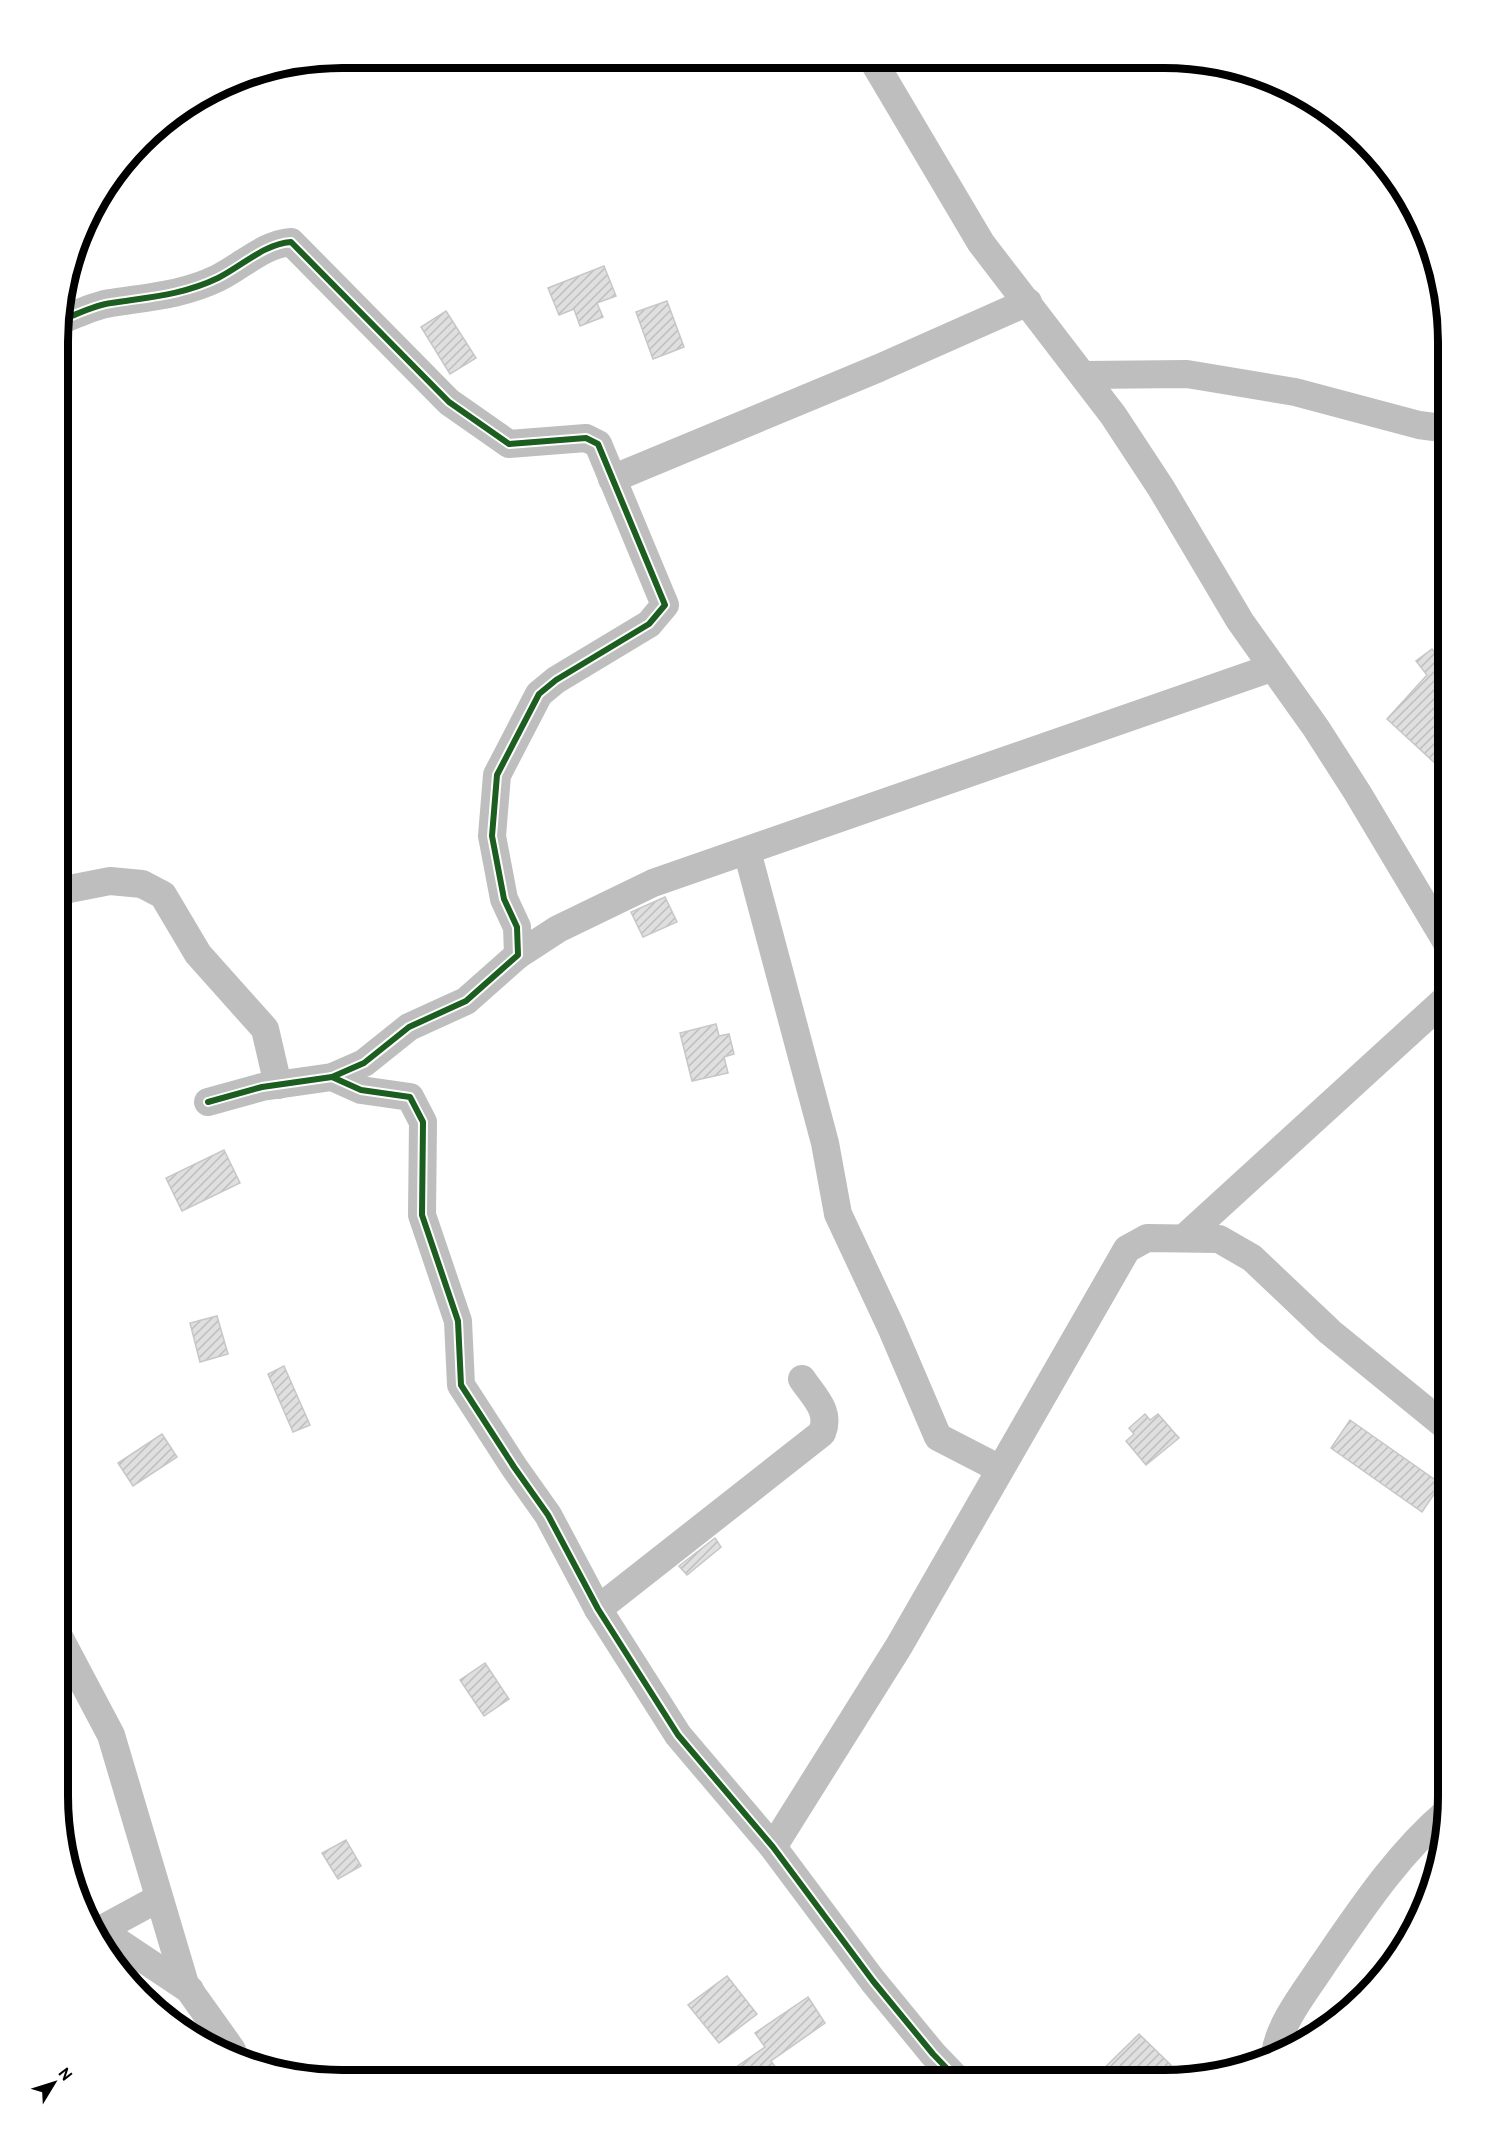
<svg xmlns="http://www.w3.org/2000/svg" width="1506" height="2137" viewBox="0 0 1506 2137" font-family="Overpass,sans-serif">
<defs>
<pattern id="building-hatch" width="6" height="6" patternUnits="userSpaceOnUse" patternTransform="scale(1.5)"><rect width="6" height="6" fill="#dfdfdf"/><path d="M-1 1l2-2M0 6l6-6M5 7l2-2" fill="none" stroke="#bebebe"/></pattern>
</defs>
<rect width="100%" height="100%" fill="#fff"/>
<g fill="url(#building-hatch)" stroke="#c7c7c7" stroke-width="1.5">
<path d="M604 266 616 296 597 303 603 317 580 326 574 309 559 315 548 288Z"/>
<path d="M667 301 684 347 653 359 636 312Z"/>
<path d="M446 311 476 358 450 374 421 327Z"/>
<path d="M1432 649 1449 670V752L1437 765 1387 719 1427 675 1416 661Z"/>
<path d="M665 897 677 922 643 937 631 912Z"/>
<path d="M716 1024 719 1036 729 1034 734 1054 724 1057 728 1073 692 1081 680 1033Z"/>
<path d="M224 1150 240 1183 182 1211 166 1178Z"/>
<path d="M217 1316 228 1354 200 1362 190 1323Z"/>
<path d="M284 1366 310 1425 293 1432 268 1374Z"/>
<path d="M1145 1414 1150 1420 1158 1414 1179 1438 1146 1465 1126 1441 1134 1434 1129 1428Z"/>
<path d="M1350 1420 1441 1484 1422 1512 1331 1448Z"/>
<path d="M162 1434 177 1457 133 1486 118 1463Z"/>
<path d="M715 1538 721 1547 687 1575 679 1566Z"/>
<path d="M485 1663 509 1699 484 1716 460 1680Z"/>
<path d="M346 1840 361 1866 338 1879 322 1853Z"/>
<path d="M727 1976 757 2014 719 2043 688 2005Z"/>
<path d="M808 1997 825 2023 771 2061 784 2079H719L765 2047 755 2033Z"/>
<path d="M1139 2034 1171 2065 1157 2080H1092Z"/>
</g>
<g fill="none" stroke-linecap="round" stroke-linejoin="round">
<g stroke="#bebebe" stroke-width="28">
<path d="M872 59 981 243 1113 415 1161 488 1240 621 1316 728 1357 792 1449 946"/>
<path d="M59 321C76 315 94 305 111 303 149 297 183 295 218 278 242 266 264 244 291 242L449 402 509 444 586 438 598 444 665 605 649 624 556 680 539 694 497 775 492 836 504 899 517 927 518 955 466 1001 409 1027 364 1063 332 1077 262 1087 208 1102"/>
<path d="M1084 375 1187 374 1295 392 1419 425 1449 429"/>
<path d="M612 479 879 368 1028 302"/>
<path d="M747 851 825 1143 838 1214 891 1327 938 1437 1000 1469"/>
<path d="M59 891 110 881 142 884 163 895 198 954 265 1029 278 1085"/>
<path d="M518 955 558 929 653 883 1271 668"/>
<path d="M332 1077 361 1090 410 1097 423 1122 422 1215 458 1321 461 1385 514 1467 548 1515 598 1609 678 1735 773 1847 873 1981 933 2054 957 2079"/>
<path d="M1184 1238 1449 996"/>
<path d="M598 1609 822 1433C831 1411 814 1397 802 1379"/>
<path d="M57 1633 111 1735 185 1984 232 2050"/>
<path d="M773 1847 899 1646 1127 1249 1147 1238 1219 1239 1252 1258 1330 1332 1449 1429"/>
<path d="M91 1928 100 1930 190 1990"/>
<path d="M100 1930 159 1898"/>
<path d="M1275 2054C1279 2024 1305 1992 1322 1966 1360 1911 1397 1854 1448 1811"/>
</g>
<defs>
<g id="cycleway">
<path d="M59 321C76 315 94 305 111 303 149 297 183 295 218 278 242 266 264 244 291 242L449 402 509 444 586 438 598 444 665 605 649 624 556 680 539 694 497 775 492 836 504 899 517 927 518 955 466 1001 409 1027 364 1063 332 1077 262 1087 208 1102"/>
<path d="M332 1077 361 1090 410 1097 423 1122 422 1215 458 1321 461 1385 514 1467 548 1515 598 1609 678 1735 773 1847 873 1981 933 2054 957 2079"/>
</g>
</defs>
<use href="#cycleway" stroke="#fff" stroke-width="10"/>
<use href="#cycleway" stroke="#1b5e20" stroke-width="6"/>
</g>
<path d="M0 0H1506V2137H0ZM342 68H1164A274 274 0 0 1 1438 342V1796A274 274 0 0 1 1164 2070H342A274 274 0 0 1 68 1796V342A274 274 0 0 1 342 68Z" fill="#fff" fill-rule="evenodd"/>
<path fill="none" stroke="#000" stroke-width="8" d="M342 68H1164A274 274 0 0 1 1438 342V1796A274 274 0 0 1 1164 2070H342A274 274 0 0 1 68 1796V342A274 274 0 0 1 342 68Z"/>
<g transform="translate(54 2083) rotate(52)" stroke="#ffffff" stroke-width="4.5" paint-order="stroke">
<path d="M0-4.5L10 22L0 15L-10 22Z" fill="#000000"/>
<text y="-9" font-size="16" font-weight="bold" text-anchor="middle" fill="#000000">N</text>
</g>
</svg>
